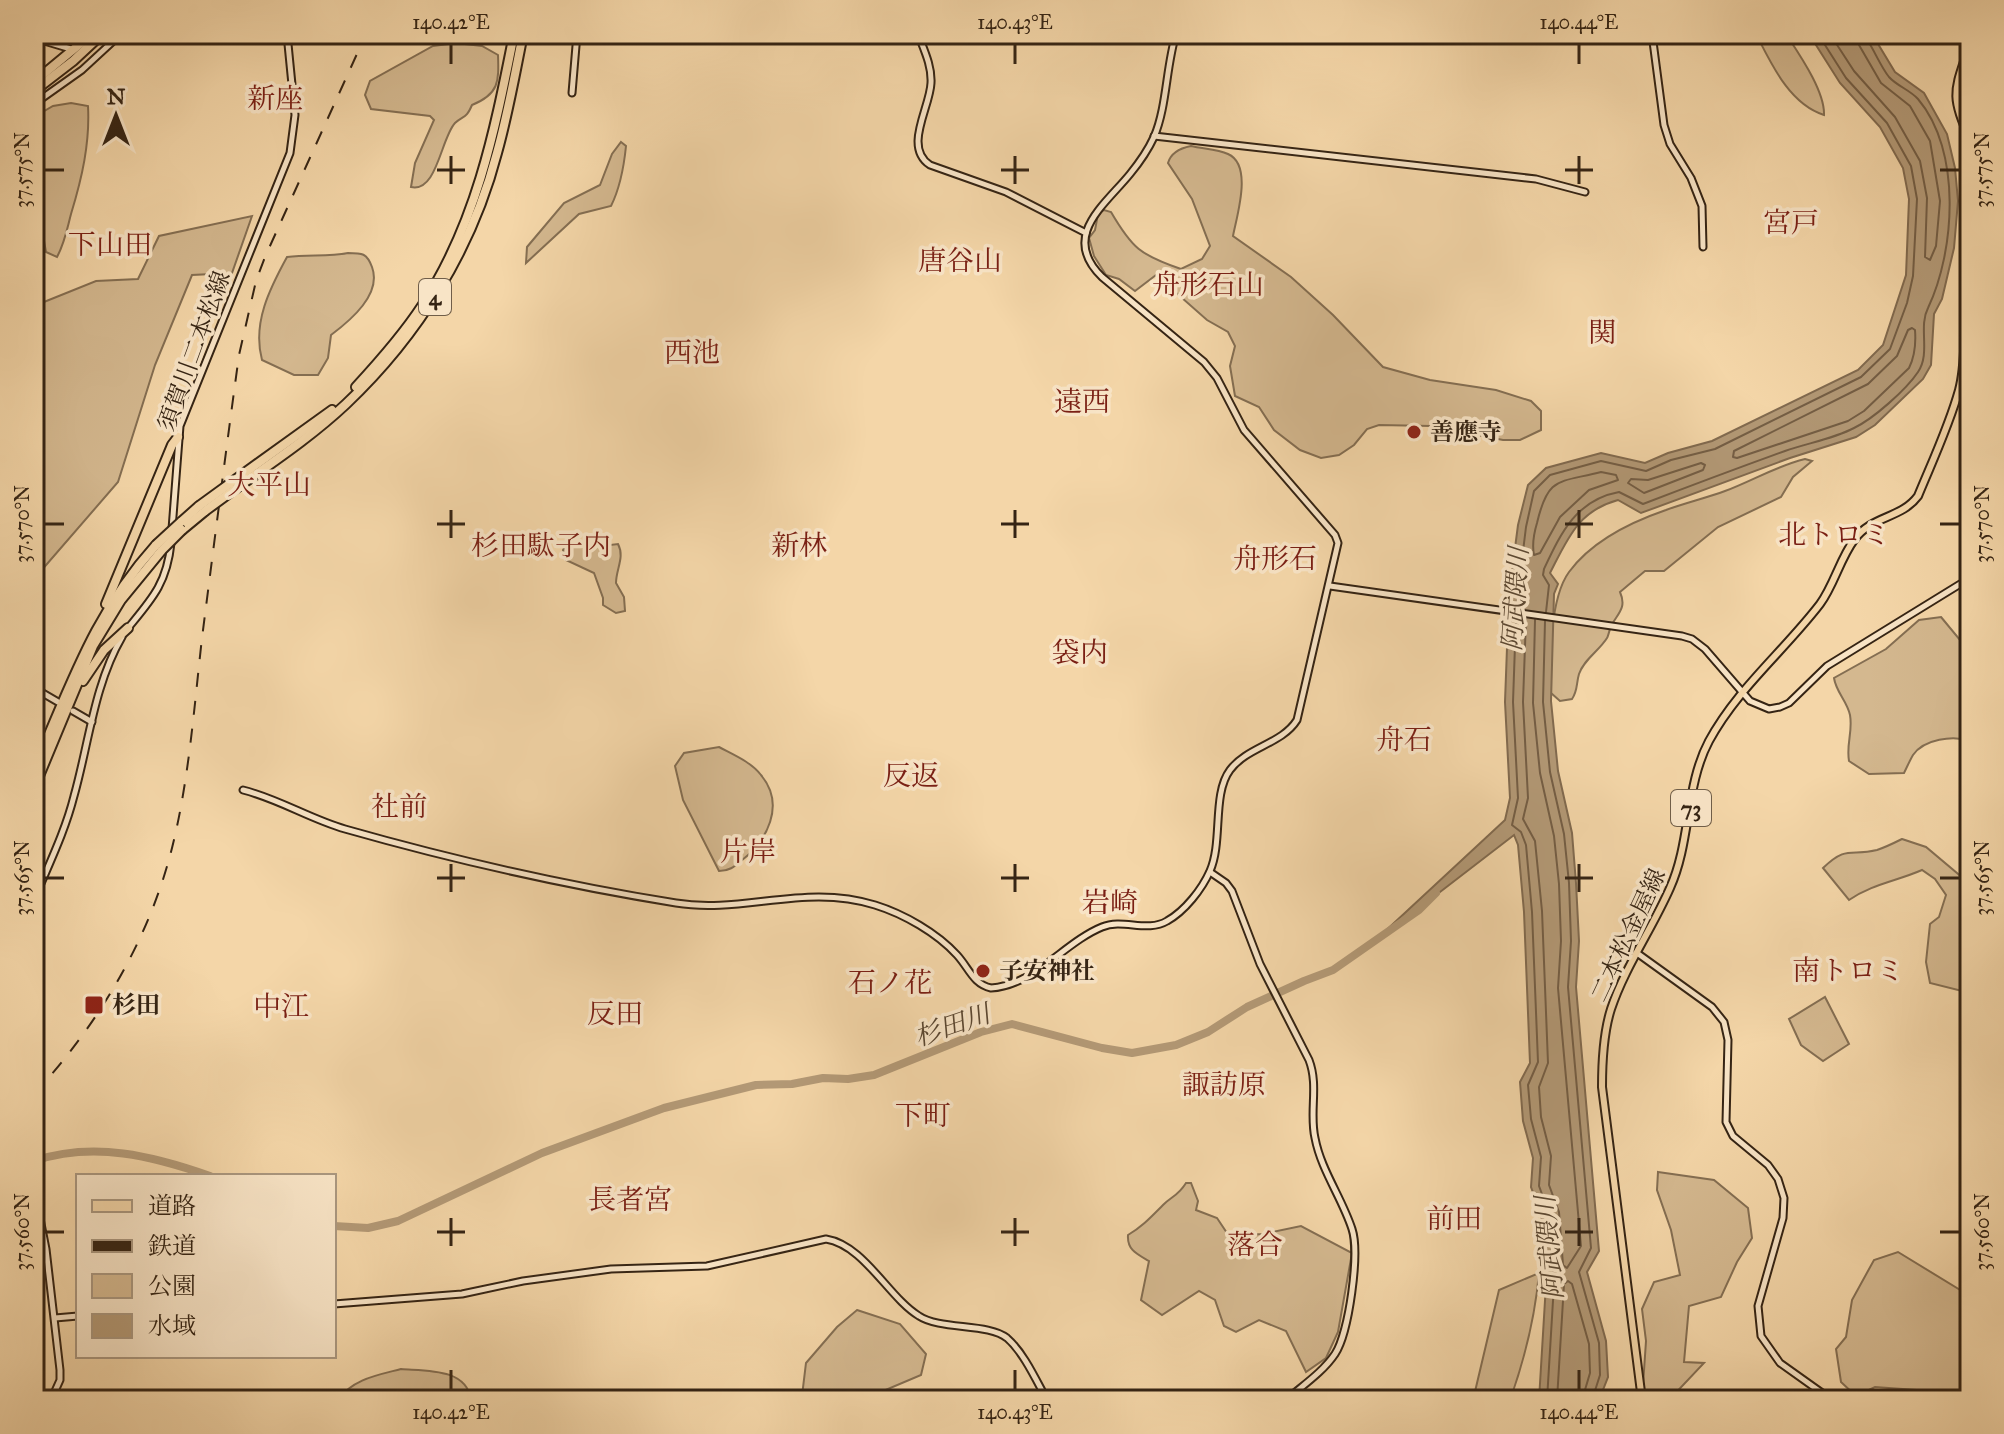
<svg xmlns="http://www.w3.org/2000/svg" width="2004" height="1434" viewBox="0 0 2004 1434" font-family="'IM FELL Great Primer','Noto Serif JP',serif">
<rect width="100%" height="100%" fill="#f4d6a8"/>
<filter id="stains"><feTurbulence type="fractalNoise" baseFrequency=".0025" numOctaves="4"/><feColorMatrix values="0 0 0 0 .2 0 0 0 0 .09 0 0 0 0 .02 0 0 0 .5 -.17"/></filter>
<radialGradient id="worn" r=".72"><stop offset=".6" stop-color="#630" stop-opacity="0"/><stop offset="1" stop-color="#630" stop-opacity=".3"/></radialGradient>
<g fill="#d4b88f" stroke="#846e52" stroke-width="2">
<path d="M1756 34H1786C1799 54 1825 91 1824 115 1789 104 1771 63 1756 34Z"/>
<path d="M456 43 482 46 498 55C499 82 499 94 472 105 466 119 464 115 455 123 441 138 437 193 411 187L415 163 434 120 430 116 371 109 365 95 370 81 433 46Z"/>
<path d="M71 103 88 106C90 143 82 178 71 214 67 229 65 242 57 257L46 252 42 230H34V117L53 106Z"/>
<path d="M621 142 626 146C624 166 620 188 611 206L579 214 526 263 527 247 564 203 600 185 612 154Z"/>
<path d="M1191 146C1203 149 1217 149 1228 154 1253 165 1237 215 1233 236L1291 277 1333 315 1383 367 1430 380 1496 390 1531 401 1541 411V430L1520 440H1503L1431 426 1379 425 1367 429 1354 445 1339 455 1321 458 1300 450 1274 430 1259 407 1235 396 1230 366 1235 346 1228 332 1207 320 1156 275 1135 291 1119 279 1106 275 1094 256 1089 238 1095 230 1098 214 1104 210 1111 212C1132 248 1140 255 1181 269L1202 259 1210 246 1192 199 1168 163C1171 152 1181 148 1191 146Z"/>
<path d="M252 216 232 273 192 275 155 365 118 482 34 579V306L96 281 138 279 159 236Z"/>
<path d="M348 253C362 253 367 253 372 267 382 294 351 320 331 335L328 358 318 375H294L262 360C252 323 270 288 287 257 308 254 327 257 348 253Z"/>
<path d="M1805 459 1812 461 1793 477 1781 497 1718 527 1664 571H1645L1620 592C1627 608 1618 613 1611 626 1610 628 1608 637 1607 638 1599 651 1584 659 1579 674 1576 684 1578 690 1572 699L1560 701 1551 693C1549 661 1550 598 1569 572 1591 542 1631 522 1666 510 1685 503 1706 498 1725 491 1752 481 1776 466 1805 459Z"/>
<path d="M567 542 602 546 618 544C625 557 616 569 616 583L624 597 625 611 616 613 603 605V598L594 573 566 560 563 550Z"/>
<path d="M1941 617 1970 652V741C1953 735 1924 739 1913 755 1910 760 1907 767 1904 773L1869 774 1849 761C1846 744 1853 732 1850 715 1847 701 1836 692 1834 678L1886 649 1919 620Z"/>
<path d="M719 747C734 755 751 762 761 775 786 805 767 841 741 861 734 867 729 871 719 871L683 800 675 766 684 753Z"/>
<path d="M1902 839 1926 847 1970 884V993L1930 983 1926 962 1930 924 1939 917 1946 895 1935 879 1922 870C1897 881 1872 884 1849 900L1823 868C1848 844 1851 857 1877 850 1886 847 1894 843 1902 839Z"/>
<path d="M1825 997 1849 1044 1823 1061 1801 1045 1789 1019Z"/>
<path d="M1658 1172 1714 1180 1748 1208 1752 1238 1737 1262 1721 1297 1689 1306 1684 1362 1704 1363 1669 1400H1642L1646 1341 1642 1309 1654 1282 1680 1275 1671 1230 1657 1190Z"/>
<path d="M1186 1183H1191L1198 1201 1196 1210 1217 1218 1229 1236 1263 1234 1301 1226 1352 1253 1338 1332 1326 1358 1306 1372 1286 1331 1259 1320 1236 1332 1224 1326 1215 1300 1199 1291 1162 1315 1141 1300 1149 1261C1137 1254 1127 1250 1128 1235 1143 1226 1151 1217 1163 1205 1172 1196 1178 1196 1186 1183Z"/>
<path d="M1898 1252 1970 1296V1393L1955 1400H1920L1916 1390 1875 1387 1856 1396 1841 1382 1836 1349 1846 1337 1852 1300 1874 1260Z"/>
<path d="M1539 1273C1535 1318 1525 1358 1510 1400H1473L1499 1290Z"/>
<path d="M857 1310 900 1324 926 1354 921 1375 862 1400H805L802 1396 806 1363 837 1327Z"/>
<path d="M401 1369C426 1371 467 1368 471 1400H338C352 1379 378 1375 401 1369Z"/>
</g>
<path fill="#b39976" stroke="#816a4f" stroke-width="2" d="M1809 34H1872L1895 72 1924 93 1947 134 1955 168 1958 201 1954 248 1942 299 1934 314 1931 365 1923 379 1875 425 1856 437 1790 458 1641 513 1618 500C1578 511 1568 538 1550 573L1558 584 1554 594 1551 701 1558 771 1572 833 1576 883 1579 941 1576 987 1599 1251 1587 1272 1606 1341 1608 1377 1599 1400H1539L1546 1284 1541 1214 1531 1187 1533 1158 1523 1121 1520 1082 1530 1063 1524 912 1518 845 1514 835 1366 949 1505 820 1510 798 1505 702 1509 594 1518 525 1528 485 1546 468 1601 453 1645 463 1668 453 1712 441 1858 370 1883 345 1906 275 1909 199 1903 168 1880 127 1840 83Z"/>
<g fill="none" stroke-linecap="round" stroke-linejoin="round">
<g stroke="#745e45" stroke-width="2">
<path d="M1830 34 1854 71 1895 117 1920 161 1927 198 1925 257 1930 260 1936 246 1940 201 1930 141 1910 106 1881 83 1859 45 1857 34"/>
<path d="M1912 328 1915 330C1916 343 1915 356 1909 368L1864 411 1848 421 1737 458 1733 457 1734 451 1868 384 1897 356 1908 330Z"/>
<path d="M1701 463 1705 465 1703 470 1644 493 1628 483 1631 479 1648 480Z"/>
<path d="M1601 472 1616 475 1618 480 1589 490 1560 517 1540 553 1534 555C1532 545 1534 533 1537 523 1548 476 1558 483 1601 472Z"/>
<path d="M1516 608 1526 527 1534 491 1550 475 1601 461 1646 471 1671 460 1715 449 1861 377 1890 349 1907 303 1913 276 1917 199 1911 166 1887 123 1846 78 1818 34"/>
<path d="M1546 612 1549 585 1543 575 1544 569C1561 533 1576 500 1619 492L1643 504C1690 486 1738 468 1785 451 1808 443 1833 439 1854 428 1873 419 1906 390 1918 372 1931 353 1918 327 1928 308 1955 251 1962 151 1918 99 1910 90 1897 86 1889 77 1881 67 1875 52 1868 41L1867 34"/>
<path d="M1516 617 1513 702 1518 798 1512 825 1521 832 1526 845 1532 912 1538 1062 1528 1085 1531 1119 1541 1157 1539 1186 1549 1213 1554 1284 1547 1400"/>
<path d="M1526 618 1523 702 1528 798 1523 819 1535 841 1542 911 1548 1063 1539 1087 1541 1117 1551 1156 1549 1185 1559 1212 1563 1265 1567 1268 1581 1246 1558 988 1561 941 1559 884 1554 836 1540 773 1533 703 1535 620"/>
<path d="M1545 621 1543 702 1550 772 1564 834 1569 883 1571 941 1568 987 1591 1248 1579 1272 1599 1343 1600 1375 1592 1400"/>
<path d="M1557 1400 1564 1284 1568 1281 1572 1284 1589 1344 1590 1373 1582 1400"/>
</g>
<path stroke="#816a4f" stroke-width="2" d="M158 35 161 34"/>
<g stroke="#b39976" stroke-width="8">
<path d="M34 1161C94 1141 153 1156 210 1176"/>
<path d="M334 1226 368 1228 398 1221 542 1153 664 1108 756 1085 792 1084 823 1078 848 1079 874 1075 981 1032 1012 1024 1102 1048 1132 1053 1176 1045 1208 1032 1247 1007 1304 981 1333 970 1419 910 1436 893"/>
</g>
<defs>
<g id="secondary">
<path d="M537 34 576 41"/>
<path d="M918 34C924 50 932 66 931 83 930 108 903 147 930 165L1006 192 1086 233"/>
<path d="M1652 34 1664 125 1670 144 1691 178 1702 206 1703 247"/>
<path d="M34 38 71 49"/>
<path d="M572 93 577 34"/>
<path d="M34 104 82 70 121 34"/>
<path d="M1154 136 1536 179 1585 192"/>
<path d="M172 529 180 426 290 153 295 115 287 34"/>
<path d="M1330 586 1682 636 1692 639 1705 649 1750 701 1769 709 1780 707 1789 703 1827 666 1970 578"/>
<path d="M128 628C152 599 167 583 171 543"/>
<path d="M34 688 58 702"/>
<path d="M73 711 92 722"/>
<path d="M243 790C279 799 310 819 345 829 454 860 564 885 676 903 743 914 806 883 875 905 904 914 937 933 957 955 969 968 973 984 991 988 1033 986 1065 942 1102 927 1123 918 1147 933 1167 921 1185 911 1202 889 1210 871 1223 842 1212 794 1230 770 1247 747 1282 744 1297 720L1338 543 1335 535 1244 430 1217 378 1204 362 1102 277C1060 236 1105 205 1130 174 1139 163 1148 150 1154 137 1167 107 1166 66 1176 34"/>
<path d="M1210 872 1226 883 1232 891 1260 964 1309 1060C1319 1086 1309 1112 1315 1138 1321 1170 1342 1198 1352 1229 1360 1253 1349 1333 1335 1354 1323 1372 1302 1386 1286 1400"/>
<path d="M34 900C48 866 65 832 74 796 89 743 94 685 122 637"/>
<path d="M1637 953 1712 1007 1724 1022 1728 1040 1726 1122 1733 1136 1768 1165 1778 1179 1784 1198 1783 1218 1758 1306 1761 1336 1780 1363 1832 1400"/>
<path d="M34 1188 46 1249 60 1370V1380L51 1400"/>
<path d="M334 1304 462 1294 523 1281 611 1269 707 1266 826 1239C864 1245 889 1298 919 1316 940 1330 989 1323 1007 1338 1024 1353 1036 1380 1047 1400"/>
<path d="M55 1318 78 1316"/>
</g>
<g id="primary">
<path d="M1970 43C1956 88 1948 93 1970 139"/>
<path d="M1642 1400 1602 1087C1602 1061 1603 1034 1611 1009 1625 967 1652 929 1670 888 1691 842 1685 786 1709 741 1737 689 1784 651 1820 604 1834 585 1840 559 1854 540 1872 515 1901 519 1918 496 1932 462 1949 426 1959 390 1968 357 1961 324 1970 291"/>
</g>
<g id="highway">
<path d="M34 82 92 34"/>
<path d="M34 91 73 61 102 34"/>
<path d="M356 387C380 361 403 335 422 306 477 223 495 129 514 34"/>
<path d="M232 482 332 410"/>
<path d="M235 489C273 462 312 436 346 404 418 336 472 249 497 153 508 114 515 74 523 34"/>
<path d="M181 522 199 506"/>
<path d="M182 530 205 511"/>
<path d="M106 604 172 445 178 437"/>
<path d="M83 681 104 650 128 628"/>
<path d="M34 769C71 686 93 615 156 545"/>
<path d="M34 788 93 646 121 600 162 550"/>
</g>
</defs>
<use href="#secondary" stroke="#352414" stroke-width="9"/>
<use href="#primary" stroke="#352414" stroke-width="10"/>
<use href="#highway" stroke="#352414" stroke-width="12"/>
<use href="#secondary" stroke="#f8e4c6" stroke-width="5"/>
<use href="#primary" stroke="#f4d6a8" stroke-width="6"/>
<use href="#highway" stroke="#f4d6a8" stroke-width="8"/>
<path stroke="#352414" stroke-width="2" stroke-dasharray="14 14" stroke-linecap="butt" d="M34 1094C98 1025 149 940 172 848 189 780 194 708 202 638 214 544 226 450 239 355L256 281 265 257 366 34"/>
<defs>
<g id="highway-bridge">
<path d="M199 506 232 482"/>
<path d="M205 511 235 489"/>
<path d="M156 545 181 522"/>
<path d="M162 550 182 530"/>
</g>
</defs>
<use href="#highway-bridge" stroke="#352414" stroke-width="12" stroke-linecap="butt"/>
<use href="#highway-bridge" stroke="#f4d6a8" stroke-width="8"/>
</g>
<path fill="none" stroke="#352414" stroke-width="3" d="M451 44V64M1015 44V64M1579 44V64M451 156V184M1015 156V184M1579 156V184M44 170H64M437 170H465M1001 170H1029M1565 170H1593M1940 170H1960M451 510V538M1015 510V538M1579 510V538M44 524H64M437 524H465M1001 524H1029M1565 524H1593M1940 524H1960M451 864V892M1015 864V892M1579 864V892M44 878H64M437 878H465M1001 878H1029M1565 878H1593M1940 878H1960M451 1218V1246M1015 1218V1246M1579 1218V1246M44 1232H64M437 1232H465M1001 1232H1029M1565 1232H1593M1940 1232H1960M451 1370V1390M1015 1370V1390M1579 1370V1390"/>
<g fill="#8f2418" stroke="#f8e4c6" stroke-width="3">
<circle cx="1414" cy="432" r="8"/>
<circle cx="983" cy="971" r="8"/>
<rect x="84" y="995" width="20" height="20" rx="4"/>
</g>
<g text-anchor="middle" dominant-baseline="central" stroke-width="7" stroke-linejoin="round" paint-order="stroke">
<g fill="#f8e4c6" stroke="#705e49" stroke-width="2">
<rect x="419" y="279" width="32" height="36" rx="6"/>
<rect x="1671" y="790" width="40" height="36" rx="6"/>
</g>
<g font-size="22" font-weight="bold" fill="#352414">
<text x="435" y="297">4</text>
<text x="1691" y="808">73</text>
</g>
<g font-size="24" fill="#352414" stroke="#f8e4c6">
<text transform="translate(194 351) rotate(-70)">須賀川二本松線</text>
<text transform="translate(1628 935) rotate(-65)">二本松金屋線</text>
</g>
<g font-size="24" font-weight="bold" fill="#352414" stroke="#f8e4c6" text-anchor="start">
<text x="1430" y="432">善應寺</text>
<text x="999" y="971">子安神社</text>
<text x="112" y="1005">杉田</text>
</g>
<g font-size="26" font-style="italic" fill="#5b4731" stroke="#f8e4c6">
<text transform="translate(1515 599) rotate(-86)">阿武隈川</text>
<text transform="translate(952 1025) rotate(-19)">杉田川</text>
<text transform="translate(1549 1248) rotate(-95)">阿武隈川</text>
</g>
<g font-size="28" fill="#7a1f14" stroke="#f8e4c6">
<text x="275" y="98">新座</text>
<text x="1791" y="222">宮戸</text>
<text x="110" y="244">下山田</text>
<text x="960" y="260">唐谷山</text>
<text x="1208" y="284">舟形石山</text>
<text x="1602" y="332">関</text>
<text x="692" y="352">西池</text>
<text x="1082" y="401">遠西</text>
<text x="269" y="484">大平山</text>
<text x="1834" y="534">北トロミ</text>
<text x="541" y="545">杉田駄子内</text>
<text x="799" y="545">新林</text>
<text x="1275" y="558">舟形石</text>
<text x="1080" y="652">袋内</text>
<text x="1404" y="739">舟石</text>
<text x="911" y="775">反返</text>
<text x="399" y="806">社前</text>
<text x="748" y="851">片岸</text>
<text x="1110" y="902">岩崎</text>
<text x="1848" y="970">南トロミ</text>
<text x="890" y="982">石ノ花</text>
<text x="281" y="1006">中江</text>
<text x="615" y="1013">反田</text>
<text x="1224" y="1084">諏訪原</text>
<text x="923" y="1115">下町</text>
<text x="630" y="1199">長者宮</text>
<text x="1454" y="1218">前田</text>
<text x="1255" y="1244">落合</text>
</g>
</g>
<rect width="2004" height="1434" fill="none" stroke="#f4d6a8" stroke-width="88"/>
<rect x="76" y="1174" width="260" height="184" fill="#f8e4c6" stroke="#aa977f" stroke-width="2"/>
<rect x="92" y="1200" width="40" height="12" fill="#f4d6a8" stroke="#aa977f" stroke-width="2"/>
<text x="148" y="1214" font-size="24" fill="#352414">道路</text>
<rect x="92" y="1240" width="40" height="12" fill="#352414" stroke="#aa977f" stroke-width="2"/>
<text x="148" y="1254" font-size="24" fill="#352414">鉄道</text>
<rect x="92" y="1274" width="40" height="24" fill="#d4b88f" stroke="#aa977f" stroke-width="2"/>
<text x="148" y="1294" font-size="24" fill="#352414">公園</text>
<rect x="92" y="1314" width="40" height="24" fill="#b39976" stroke="#aa977f" stroke-width="2"/>
<text x="148" y="1334" font-size="24" fill="#352414">水域</text>
<g transform="translate(116 116)" stroke="#f8e4c6" stroke-width="6" paint-order="stroke">
<path d="M0-6L14 30L0 20L-14 30Z" fill="#352414"/>
<text y="-12" font-size="22" font-weight="bold" text-anchor="middle" fill="#352414">N</text>
</g>
<rect x="44" y="44" width="1916" height="1346" fill="none" stroke="#352414" stroke-width="3"/>
<g font-size="20" text-anchor="middle" fill="#352414">
<text x="451" y="29">140.42°E</text>
<text x="1015" y="29">140.43°E</text>
<text x="1579" y="29">140.44°E</text>
<text transform="translate(22 170) rotate(-90)" y="7">37.575°N</text>
<text transform="translate(1982 170) rotate(-90)" y="7">37.575°N</text>
<text transform="translate(22 524) rotate(-90)" y="7">37.570°N</text>
<text transform="translate(1982 524) rotate(-90)" y="7">37.570°N</text>
<text transform="translate(22 878) rotate(-90)" y="7">37.565°N</text>
<text transform="translate(1982 878) rotate(-90)" y="7">37.565°N</text>
<text transform="translate(22 1232) rotate(-90)" y="7">37.560°N</text>
<text transform="translate(1982 1232) rotate(-90)" y="7">37.560°N</text>
<text x="451" y="1419">140.42°E</text>
<text x="1015" y="1419">140.43°E</text>
<text x="1579" y="1419">140.44°E</text>
</g>
<rect width="100%" height="100%" filter="url(#stains)"/>
<rect width="100%" height="100%" fill="url(#worn)"/>
</svg>
